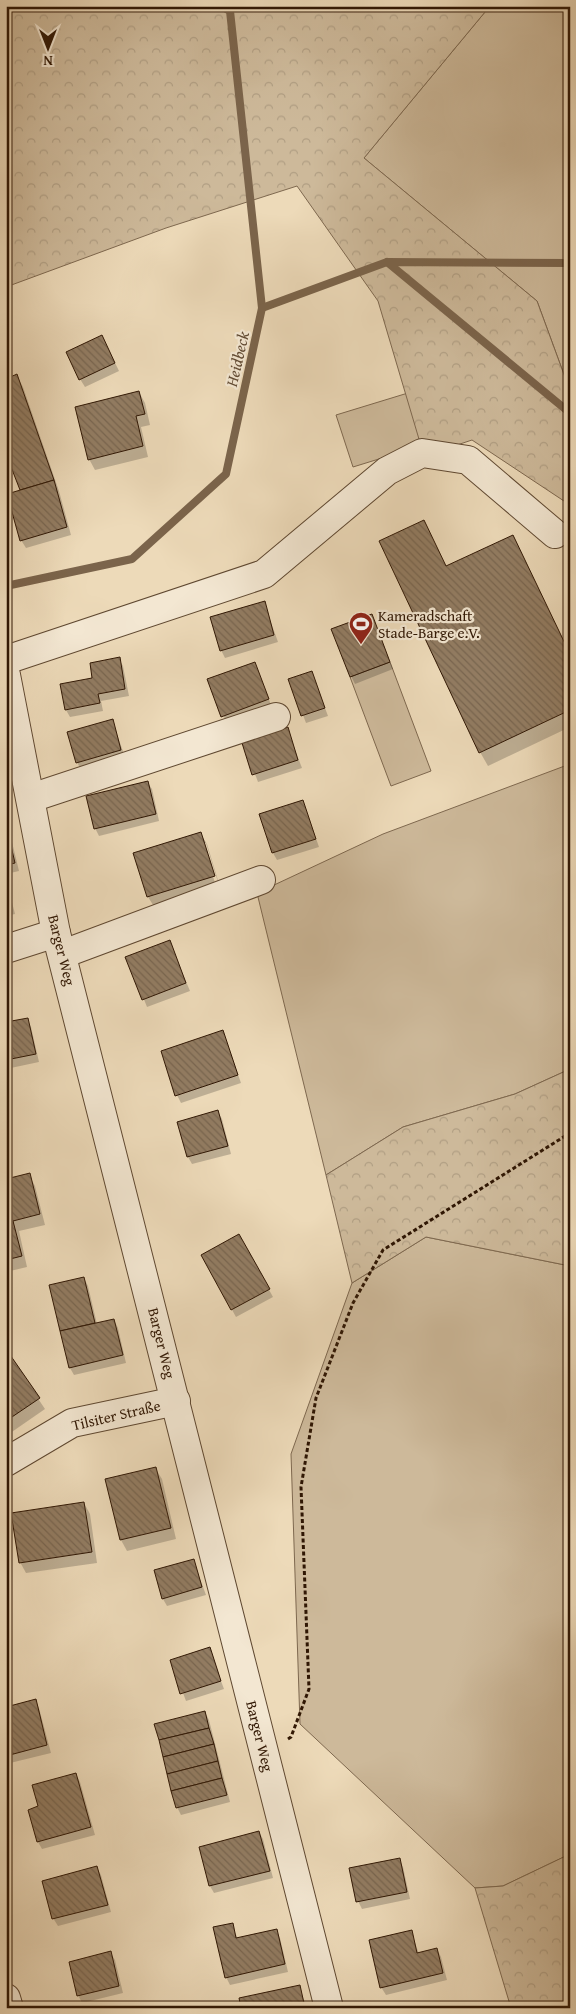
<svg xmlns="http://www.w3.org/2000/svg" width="576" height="2014" viewBox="0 0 576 2014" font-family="'Gentium Book Plus',serif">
<defs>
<pattern id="forest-crowns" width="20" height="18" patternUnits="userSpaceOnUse" patternTransform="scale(1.25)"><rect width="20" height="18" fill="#cdb99a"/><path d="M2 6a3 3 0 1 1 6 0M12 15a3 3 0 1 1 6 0" fill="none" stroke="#b09e83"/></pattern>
<pattern id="building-back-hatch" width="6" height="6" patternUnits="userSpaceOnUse" patternTransform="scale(1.25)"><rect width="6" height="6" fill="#927c62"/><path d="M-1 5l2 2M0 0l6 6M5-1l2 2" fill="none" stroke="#78654f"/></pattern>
</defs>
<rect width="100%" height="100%" fill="#eddab9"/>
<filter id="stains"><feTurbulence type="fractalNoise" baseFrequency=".004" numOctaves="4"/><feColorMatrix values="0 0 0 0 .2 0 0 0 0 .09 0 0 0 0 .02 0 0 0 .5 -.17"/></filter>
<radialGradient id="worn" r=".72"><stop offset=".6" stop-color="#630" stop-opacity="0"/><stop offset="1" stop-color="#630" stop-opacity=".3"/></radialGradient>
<g fill="#cdb99a" stroke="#7e684f">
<path d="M490 6H570V391L537 301 364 158Z"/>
<path d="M421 389 437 441 353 467 336 415Z"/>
<path d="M390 662 431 771 391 786 350 677Z"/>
<path d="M570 764V1069L515 1094 403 1127 326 1175 257 893 383 834Z"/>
<path d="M426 1237 570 1266V1854L503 1886 475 1888 300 1724 291 1454 352 1283Z"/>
</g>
<g fill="url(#forest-crowns)" stroke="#7e684f">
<path d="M6 6H490L364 158 537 301 570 391V505L472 440 424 456 378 301 297 186 166 228 6 287Z"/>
<path d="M570 1069V1266L426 1237 352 1283 326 1175 403 1127 515 1094Z"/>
<path d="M570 1854V2008H511L475 1888 503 1886Z"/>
</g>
<g fill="#0003" fill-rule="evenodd">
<path d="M102 336 119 371 85 387 80 379Z"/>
<path d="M17 376 23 387 59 491 71 535 26 548 21 540 22 491 6 451Z"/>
<path d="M139 392 145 403 150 425 141 427 148 457 95 470 89 459Z"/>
<path d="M424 522 447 567 513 536 570 654V727L488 766 480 752Z"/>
<path d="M264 603 278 642 225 658 221 650Z"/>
<path d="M375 623 393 669 355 684 351 676Z"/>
<path d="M119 659 123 666 129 696 101 701 103 711 70 717 66 710 94 679Z"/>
<path d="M254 663 272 707 227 724 209 680Z"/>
<path d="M312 673 328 716 306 723 290 680Z"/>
<path d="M112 720 125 757 81 770 77 762Z"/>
<path d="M287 729 302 768 258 782 243 743Z"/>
<path d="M147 782 152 789 159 821 99 836 95 828Z"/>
<path d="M303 801 319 847 277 860 273 853Z"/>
<path d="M200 833 207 844 220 887 155 908 148 897 135 854ZM203 843H206L218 882 215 883Z"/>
<path d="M6 834 12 842 19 871 6 874Z"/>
<path d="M6 879 15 914 6 916Z"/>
<path d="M169 941 190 991 147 1007 127 957Z"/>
<path d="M27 1019 31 1027 39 1062 6 1069V1024Z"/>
<path d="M223 1032 241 1083 181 1103 177 1095Z"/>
<path d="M218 1112 222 1119 231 1154 192 1164 188 1157 179 1122Z"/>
<path d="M29 1175 35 1186 45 1225 19 1231 27 1267 6 1272V1180Z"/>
<path d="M239 1235 273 1297 236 1317 202 1255Z"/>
<path d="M84 1278 88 1286 97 1324 114 1320 118 1328 126 1363 74 1375 70 1368 50 1286Z"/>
<path d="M6 1351 45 1409 6 1436Z"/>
<path d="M155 1468 162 1479 176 1539 127 1551 121 1540 107 1480Z"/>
<path d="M84 1503 90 1514 97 1563 26 1573 20 1562Z"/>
<path d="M193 1560 206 1595 167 1606 163 1599Z"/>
<path d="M209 1649 224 1689 186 1701 171 1661Z"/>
<path d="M35 1700 39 1708 51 1753 6 1764V1708Z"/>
<path d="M205 1712 209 1720 230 1802 181 1815 177 1807Z"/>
<path d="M76 1774 80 1782 95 1835 42 1849 38 1842 40 1807Z"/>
<path d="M259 1832 263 1839 273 1878 214 1893 210 1886 200 1847Z"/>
<path d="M399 1860 403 1867 410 1899 362 1909 358 1901Z"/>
<path d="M97 1868 101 1875 111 1912 58 1926 53 1918Z"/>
<path d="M232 1925 238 1939 276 1930 280 1938 288 1972 230 1985 226 1977Z"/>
<path d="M411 1931 419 1954 437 1949 441 1957 447 1980 386 1995 381 1987Z"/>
<path d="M110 1952 115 1960 123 1993 82 2003 78 1995Z"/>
<path d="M299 1986 307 2008H243Z"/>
</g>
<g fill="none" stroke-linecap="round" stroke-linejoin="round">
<g stroke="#7b644b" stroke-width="8">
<path d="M221 6 230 11 262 308"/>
<path d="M387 262 570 413"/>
<path d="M6 586 132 559 226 474 262 308 387 262 570 263"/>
</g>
</g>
<g fill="url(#building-back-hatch)" stroke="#301704">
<path d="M102 335 115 363 79 380 66 352Z"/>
<path d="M17 374 54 480 20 490 6 454V379Z"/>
<path d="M139 391 145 414 136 416 143 446 88 460 75 407Z"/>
<path d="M54 480 67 527 20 541 7 494Z"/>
<path d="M424 520 446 566 513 535 570 654V710L479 753 379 541Z"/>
<path d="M265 601 274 635 220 651 210 617Z"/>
<path d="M372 614 390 662 350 677 331 629Z"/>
<path d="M120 657 125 689 98 694 100 703 65 710 60 684 92 678 90 663Z"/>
<path d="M255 662 269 699 221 717 207 679Z"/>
<path d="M312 671 325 708 301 716 288 679Z"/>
<path d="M113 719 121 750 76 763 67 732Z"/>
<path d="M288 727 298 760 252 775 242 743Z"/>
<path d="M148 781 156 814 94 829 86 796Z"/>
<path d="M303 800 316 839 272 853 259 814Z"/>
<path d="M201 832 215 876 147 897 133 853Z"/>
<path d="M6 833H8L15 863 6 865Z"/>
<path d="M6 885 11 907 6 908Z"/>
<path d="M170 940 186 983 142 1000 125 957Z"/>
<path d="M28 1018 36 1054 6 1060V1022Z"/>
<path d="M223 1030 238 1075 175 1096 161 1051Z"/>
<path d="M218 1110 228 1146 187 1157 177 1122Z"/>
<path d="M30 1173 40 1214 13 1221 22 1256 6 1260V1179Z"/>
<path d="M239 1234 270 1289 231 1310 201 1255Z"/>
<path d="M84 1277 95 1323 60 1331 49 1285Z"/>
<path d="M114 1319 123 1355 69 1368 60 1331Z"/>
<path d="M6 1349 40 1398 6 1421Z"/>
<path d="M156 1467 171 1528 120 1540 105 1479Z"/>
<path d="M84 1502 92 1552 19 1563 11 1513Z"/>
<path d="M194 1559 202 1587 162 1599 154 1570Z"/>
<path d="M210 1647 221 1681 180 1694 170 1660Z"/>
<path d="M36 1699 47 1745 6 1756V1707Z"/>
<path d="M205 1711 209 1728 159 1740 154 1724Z"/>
<path d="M209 1728 214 1744 163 1757 159 1740Z"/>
<path d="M214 1744 218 1761 167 1774 163 1757Z"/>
<path d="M218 1761 222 1778 171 1791 167 1774Z"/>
<path d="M76 1773 91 1827 37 1842 28 1810 38 1806 32 1785Z"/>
<path d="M222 1778 227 1795 176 1808 171 1791Z"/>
<path d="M259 1831 270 1871 209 1886 199 1847Z"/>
<path d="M400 1858 407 1892 356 1902 349 1868Z"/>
<path d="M97 1866 108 1905 52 1919 42 1881Z"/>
<path d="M233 1923 236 1938 277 1929 285 1964 225 1978 213 1927Z"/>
<path d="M412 1930 417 1953 437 1948 443 1973 380 1988 369 1940Z"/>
<path d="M111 1951 119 1986 77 1996 69 1962Z"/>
<path d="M300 1985 305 2008H241L239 1998Z"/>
</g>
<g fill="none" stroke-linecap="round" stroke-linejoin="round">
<defs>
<g id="minor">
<path d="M6 660 264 574 387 471 422 453 468 460 555 534"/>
<path d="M6 675 56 933 329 2008"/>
<path d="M31 798 276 717"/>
<path d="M6 949 56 933"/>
<path d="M63 954 261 880"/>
<path d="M6 1462 72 1423 176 1401"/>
<path d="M6 1998 9 2008"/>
</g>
</defs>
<use href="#minor" stroke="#5f4831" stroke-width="30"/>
<path stroke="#301704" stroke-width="3" stroke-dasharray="4 2.5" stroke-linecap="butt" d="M288 1739 291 1737 309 1689 301 1487 316 1398 353 1303 383 1250 570 1133"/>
<use href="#minor" stroke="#f3e7d2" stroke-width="28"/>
</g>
<defs>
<symbol id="stadium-pin" viewBox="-11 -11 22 30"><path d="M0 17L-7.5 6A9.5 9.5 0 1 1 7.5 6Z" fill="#8f2418" stroke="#f3e7d2"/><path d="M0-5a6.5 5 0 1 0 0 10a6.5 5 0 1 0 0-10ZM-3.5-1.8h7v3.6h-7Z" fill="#fff"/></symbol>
</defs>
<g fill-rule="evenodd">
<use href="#stadium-pin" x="347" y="610" width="28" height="38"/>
</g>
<g text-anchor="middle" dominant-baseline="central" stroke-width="4.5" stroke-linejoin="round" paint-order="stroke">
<g font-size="15" fill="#301704" stroke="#f3e7d2" text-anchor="start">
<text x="378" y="615">Kameradschaft<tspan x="378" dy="17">Stade-Barge e.V.</tspan></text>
</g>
<g font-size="15" fill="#301704" stroke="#f3e7d2">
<text transform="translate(62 950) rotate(76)">Barger Weg</text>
<text transform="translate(162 1343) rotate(76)">Barger Weg</text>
<text transform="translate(116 1415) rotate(-13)">Tilsiter Straße</text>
<text transform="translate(260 1736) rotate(76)">Barger Weg</text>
</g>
<g font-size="16" font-style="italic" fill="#624b34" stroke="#f3e7d2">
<text transform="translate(237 359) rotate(-77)">Heidbeck</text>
</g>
</g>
<rect width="576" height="2014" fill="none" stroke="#eddab9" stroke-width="25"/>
<rect x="8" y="8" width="561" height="1999" fill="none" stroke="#301704" stroke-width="2.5"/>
<rect x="12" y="12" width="551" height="1989" fill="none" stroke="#301704"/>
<g transform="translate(48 48) rotate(180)" stroke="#f3e7d2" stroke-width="4" paint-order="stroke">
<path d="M0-4L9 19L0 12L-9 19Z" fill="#301704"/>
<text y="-8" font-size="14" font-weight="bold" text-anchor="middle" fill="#301704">N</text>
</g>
<rect width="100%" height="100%" filter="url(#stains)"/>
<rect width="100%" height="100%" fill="url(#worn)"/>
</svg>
